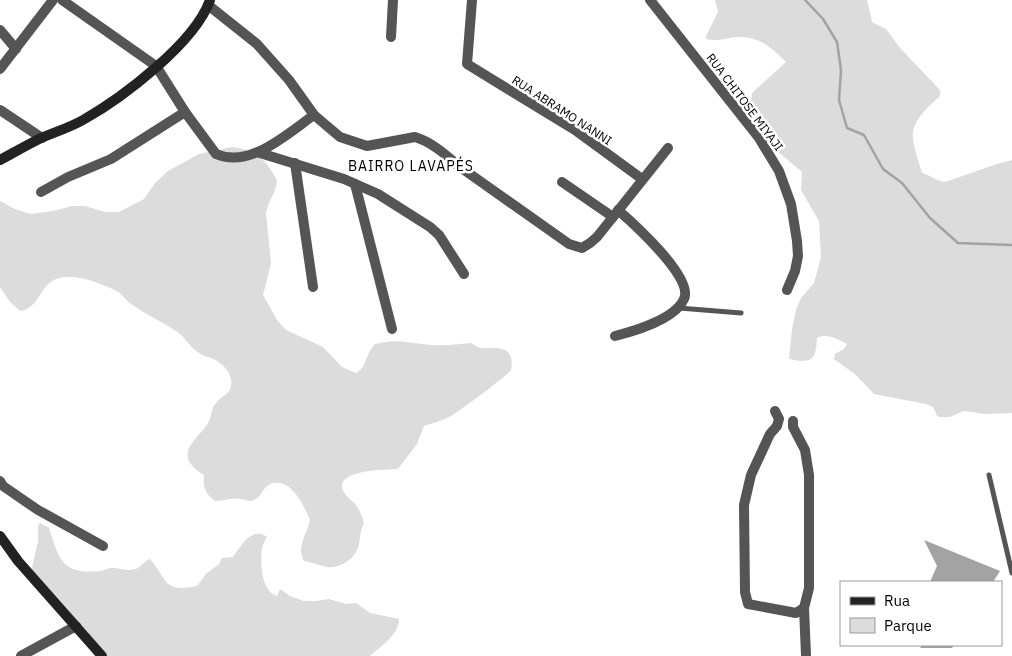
<svg xmlns="http://www.w3.org/2000/svg" width="1012" height="656" viewBox="0 0 1012 656" font-family="'IBM Plex Sans',sans-serif">
<rect width="100%" height="100%" fill="#fff"/>
<g fill="#dcdcdc">
<path d="M715 0H867L872 22 886 29 900 48 940 90V96C906 127 909 131 922 173 930 175 936 181 945 182L997 164 1012 160V413L985 414 964 411 950 417H940L937 416 933 407 926 404 874 394 856 375 834 359 835 354 844 349 847 344C836 339 828 333 817 338 816 360 812 364 789 359L792 329 796 310 801 298 814 283 821 257 819 221 801 190 802 172 776 150 751 106 752 93 786 62C773 48 758 36 738 37 725 38 719 42 706 39V36L718 12Z"/>
<path d="M232 147C255 149 268 161 277 181 276 193 268 201 266 213L271 263 263 295 277 320 286 330 323 347 342 367 356 373C365 367 364 364 368 355 369 351 373 347 375 344 397 338 410 343 431 345 445 346 458 344 471 343 475 345 478 348 481 348 491 349 504 345 510 355 512 358 512 366 511 370 509 374 456 414 449 417 441 421 432 423 424 426L417 444 398 469C387 470 328 469 345 494 348 498 353 501 356 505 360 510 362 517 364 523 359 532 361 542 357 550 353 560 338 569 327 567 320 566 312 562 304 561 296 546 307 535 310 520 304 506 291 476 270 484 262 488 262 497 254 500 249 502 247 500 242 499 233 497 224 501 215 501 205 494 203 487 204 475 198 472 194 468 190 463 180 447 204 433 209 421 212 415 211 408 216 403 223 394 233 394 231 380 230 374 226 368 221 364 214 357 202 357 195 350 188 344 184 336 176 331 161 321 145 314 131 304 126 300 122 294 117 291 102 284 83 276 66 277 38 278 43 308 20 311L10 302 0 287V201L15 209 30 214 53 211 72 206H85L105 212H119L144 199 156 182 168 171 199 154Z"/>
<path d="M40 523 49 528C59 559 62 575 100 571 104 571 108 568 111 568 120 567 128 573 138 568 143 565 144 561 150 559 168 581 164 593 197 586L206 574 219 564 222 558 233 557C240 547 252 525 267 537 265 540 263 544 262 548 260 562 261 591 277 596L280 589 290 596 304 601H316L329 599 346 604 356 603 370 613 399 619C399 635 381 646 370 656H104L36 583 32 568 38 541V526Z"/>
</g>
<g fill="#a3a3a3">
<path d="M924 540 1000 571 993 582H930L937 566Z"/>
<path d="M922 645H954L952 648H920Z"/>
</g>
<g fill="none" stroke-linecap="round" stroke-linejoin="round">
<path stroke="#a3a3a3" stroke-width="2.5" d="M805 0 823 19 837 42 841 70 839 100 847 128 864 135 883 169 902 183 930 218 958 243 1012 245"/>
<g stroke="#555" stroke-width="5">
<path d="M679 308 741 313"/>
<path d="M989 475 1012 573"/>
</g>
<g stroke="#555" stroke-width="10">
<path d="M62 0 156 66 185 112 216 154C250 169 288 133 314 115"/>
<path d="M472 0 467 64 575 130 642 179"/>
<path d="M650 0 759 138 779 171 791 204 797 241 798 256 795 271 787 290"/>
<path d="M208 5 257 44 289 80 314 115 340 137 367 146 415 137C432 142 447 156 460 167L569 244 582 248 590 243 597 237 668 148"/>
<path d="M0 30 16 49"/>
<path d="M391 37 393 0"/>
<path d="M0 69 53 0"/>
<path d="M0 110 42 138"/>
<path d="M260 153 344 179 378 194 430 227 439 235 464 274"/>
<path d="M295 163 313 287"/>
<path d="M562 182 613 217"/>
<path d="M355 184 392 329"/>
<path d="M41 192 68 177 111 159 185 112"/>
<path d="M615 336C635 331 675 319 684 299 694 278 634 224 618 210"/>
<path d="M775 411 779 419 777 426 770 434 751 475 744 505 745 592 748 604 796 613 804 608"/>
<path d="M793 421V427L805 450 809 475V588L804 608 806 655"/>
<path d="M0 481 3 486 38 510 103 546"/>
<path d="M21 656 76 626"/>
</g>
<g stroke="#222" stroke-width="10">
<path d="M0 160C13 153 27 145 41 138 55 132 69 128 83 120 122 98 195 43 210 0"/>
<path d="M0 536 18 561 102 656"/>
</g>
</g>
<g text-anchor="middle" dominant-baseline="central" stroke-width="5" stroke-linejoin="round" paint-order="stroke">
<g font-size="12" fill="#000" stroke="#fff">
<text transform="translate(745 102) rotate(53)">RUA CHITOSE MIYAJI</text>
<text transform="translate(562 110) rotate(33)">RUA ABRAMO NANNI</text>
</g>
<g font-size="14" letter-spacing="1" fill="#000" stroke="#fff">
<text x="411" y="166">BAIRRO LAVAPÉS</text>
</g>
</g>
<rect x="840" y="581" width="162" height="65" fill="#ffffff" stroke="#999999"/>
<rect x="850" y="597" width="25" height="8" fill="#222222" stroke="#999999"/>
<text x="884" y="606" font-size="15" fill="#000000">Rua</text>
<rect x="850" y="618" width="25" height="15" fill="#dcdcdc" stroke="#999999"/>
<text x="884" y="631" font-size="15" fill="#000000">Parque</text>
</svg>
